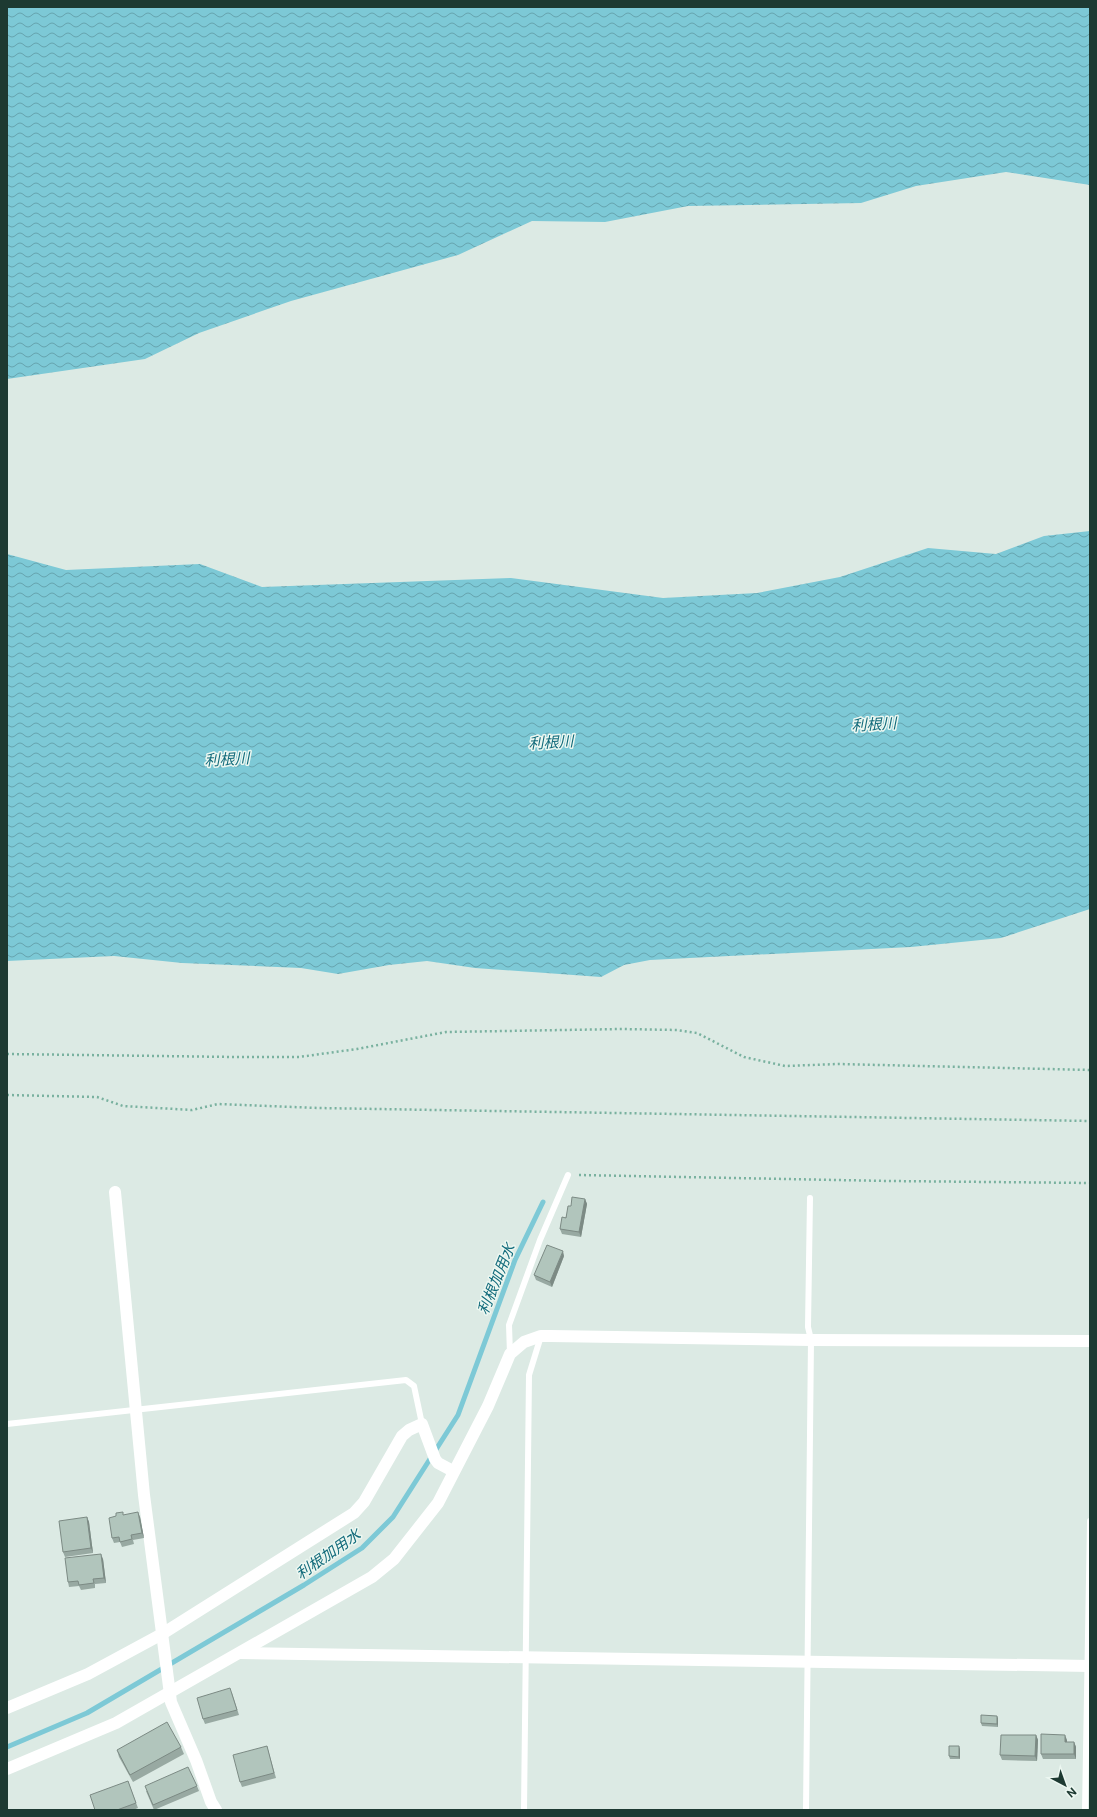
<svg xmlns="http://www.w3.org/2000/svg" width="1097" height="1817" viewBox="0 0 1097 1817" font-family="'Public Sans','Noto Sans JP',sans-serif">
<defs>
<pattern id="water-waves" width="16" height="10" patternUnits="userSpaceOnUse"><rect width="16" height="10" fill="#7dc9d6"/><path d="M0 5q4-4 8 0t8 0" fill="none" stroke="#66a4ae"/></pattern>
</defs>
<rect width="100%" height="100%" fill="#dceae4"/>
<g fill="url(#water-waves)">
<path d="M7 7H1090V185L1006 172 916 186 861 203 688 206 605 222 532 221 458 255 291 301 199 333 145 359 7 379Z"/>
<path d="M1090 531V909L1001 938 911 947 650 960 624 965 601 977 475 968 427 961 389 965 338 974 301 968 182 963 114 956 7 961V554L66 570 200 564 262 587 511 578 663 598 757 593 840 577 928 548 996 554 1044 536Z"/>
</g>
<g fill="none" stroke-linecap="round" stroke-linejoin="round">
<path stroke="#7dc9d6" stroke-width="5" d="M7 1747 87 1713 304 1585 362 1548 393 1517 458 1415 515 1260 543 1202"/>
<g stroke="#79b19f" stroke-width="2.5" stroke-dasharray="2 3" stroke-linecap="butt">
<path d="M7 1054 235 1057H299L357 1049 446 1032 622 1029 677 1030 697 1033 744 1057 785 1066 838 1064 1090 1070"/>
<path d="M7 1095 97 1097 123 1106 192 1110 218 1104 318 1108 1090 1121"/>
<path d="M579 1175 889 1181 1090 1183"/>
</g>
<g stroke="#fff" stroke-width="6">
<path d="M510 1354 509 1325 540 1240 568 1175"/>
<path d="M7 1424 406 1380 414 1386 422 1424"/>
<path d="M524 1810 529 1375 541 1336"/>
<path d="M806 1810 811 1340 808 1327 810 1198"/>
<path d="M1085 1810 1090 1521"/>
</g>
<g stroke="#fff" stroke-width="12">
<path d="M115 1192 144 1495 171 1702 196 1760 211 1802 216 1810"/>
<path d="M240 1653 1090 1666"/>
<path d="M7 1708 88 1674 162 1634 354 1513 364 1502 402 1436 409 1430 422 1424 435 1459 438 1463 453 1471"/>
<path d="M7 1769 116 1723 372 1577 394 1559 438 1503 488 1406 510 1354 524 1342 541 1336H550L811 1340 1090 1341"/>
</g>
</g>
<g fill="#98a9a2">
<path d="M585 1199 587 1204 581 1237 562 1234 560 1229 571 1206Z"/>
<path d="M564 1256 552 1287 536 1280 534 1275Z"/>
<path d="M124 1515 140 1517 144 1538 133 1540 134 1544 122 1547 120 1542 114 1543 112 1538Z"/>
<path d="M87 1517 89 1522 93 1553 65 1557 63 1552Z"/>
<path d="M103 1559 106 1583 95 1584V1588L81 1590 79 1586 69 1587 68 1582Z"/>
<path d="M232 1693 239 1715 205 1724 203 1719Z"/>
<path d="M998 1718V1727L982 1726 981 1723Z"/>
<path d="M1036 1735 1038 1740 1037 1761 1002 1760 1000 1755Z"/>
<path d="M1067 1740V1742H1074L1076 1747V1759H1043L1041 1754Z"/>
<path d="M267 1746 276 1778 242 1787 240 1782Z"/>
<path d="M181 1747 184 1754 133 1782 119 1757 117 1750Z"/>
<path d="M960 1749V1759H950L949 1756Z"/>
<path d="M128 1781 138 1808 133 1810H95Z"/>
<path d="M197 1786 199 1791 154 1810 146 1791Z"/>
</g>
<g fill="#7c8a84">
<path d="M585 1199 587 1204 581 1237 579 1232Z"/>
<path d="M563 1251 564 1256 552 1287 550 1282Z"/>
<path d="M138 1512 140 1517 144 1538 142 1533Z"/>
<path d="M87 1517 89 1522 93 1553 91 1548Z"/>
<path d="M101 1554 103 1559 106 1583 104 1578Z"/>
<path d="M997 1716 998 1718V1727L997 1724Z"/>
<path d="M1036 1735 1038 1740 1037 1761 1035 1756Z"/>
<path d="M1065 1735 1067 1740V1747L1065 1742Z"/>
<path d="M1074 1742 1076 1747V1759L1074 1754Z"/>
<path d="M959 1746 960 1749V1759L959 1757Z"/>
</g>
<g fill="#b1c5bc" stroke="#7c8a84">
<path d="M572 1197 585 1199 579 1232 560 1229 562 1217 566 1218 568 1206H571Z"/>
<path d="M547 1245 563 1251 550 1282 534 1275Z"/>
<path d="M123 1512V1515L138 1512 142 1533 131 1535 132 1539 120 1542 119 1537 112 1538 109 1518 116 1516V1513Z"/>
<path d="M87 1517 91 1548 63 1552 59 1521Z"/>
<path d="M101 1554 104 1578 93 1579 94 1583 79 1585 78 1581 68 1582 65 1558Z"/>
<path d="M230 1688 237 1710 203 1719 197 1698Z"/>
<path d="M981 1715 997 1716V1724L981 1723Z"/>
<path d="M167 1722 181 1747 130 1775 117 1750Z"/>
<path d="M1041 1734 1065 1735V1742H1074V1754H1041Z"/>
<path d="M1001 1735H1036L1035 1756 1000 1755Z"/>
<path d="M267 1746 274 1773 240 1782 233 1755Z"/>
<path d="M949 1746H959V1757L949 1756Z"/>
<path d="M188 1767 197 1786 153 1805 145 1786Z"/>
<path d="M128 1781 136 1803 117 1810H95L90 1795Z"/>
</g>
<g text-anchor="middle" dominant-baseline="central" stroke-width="3" stroke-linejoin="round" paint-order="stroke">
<g font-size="15" font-style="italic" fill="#126b7b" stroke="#ecf7f1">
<text transform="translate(874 724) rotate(-3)">利根川</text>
<text transform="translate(551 742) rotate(-3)">利根川</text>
<text transform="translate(227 759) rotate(-3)">利根川</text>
<text transform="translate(496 1279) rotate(-68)">利根加用水</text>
<text transform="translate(328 1554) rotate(-35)">利根加用水</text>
</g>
</g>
<rect width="1097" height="1817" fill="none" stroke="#1d3a32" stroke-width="16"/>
<g transform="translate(1065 1785) rotate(139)" stroke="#ecf7f1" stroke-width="3" paint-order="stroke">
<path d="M0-3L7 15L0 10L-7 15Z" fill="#1d3a32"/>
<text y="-6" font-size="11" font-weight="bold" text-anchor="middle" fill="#1d3a32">N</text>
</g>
</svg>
